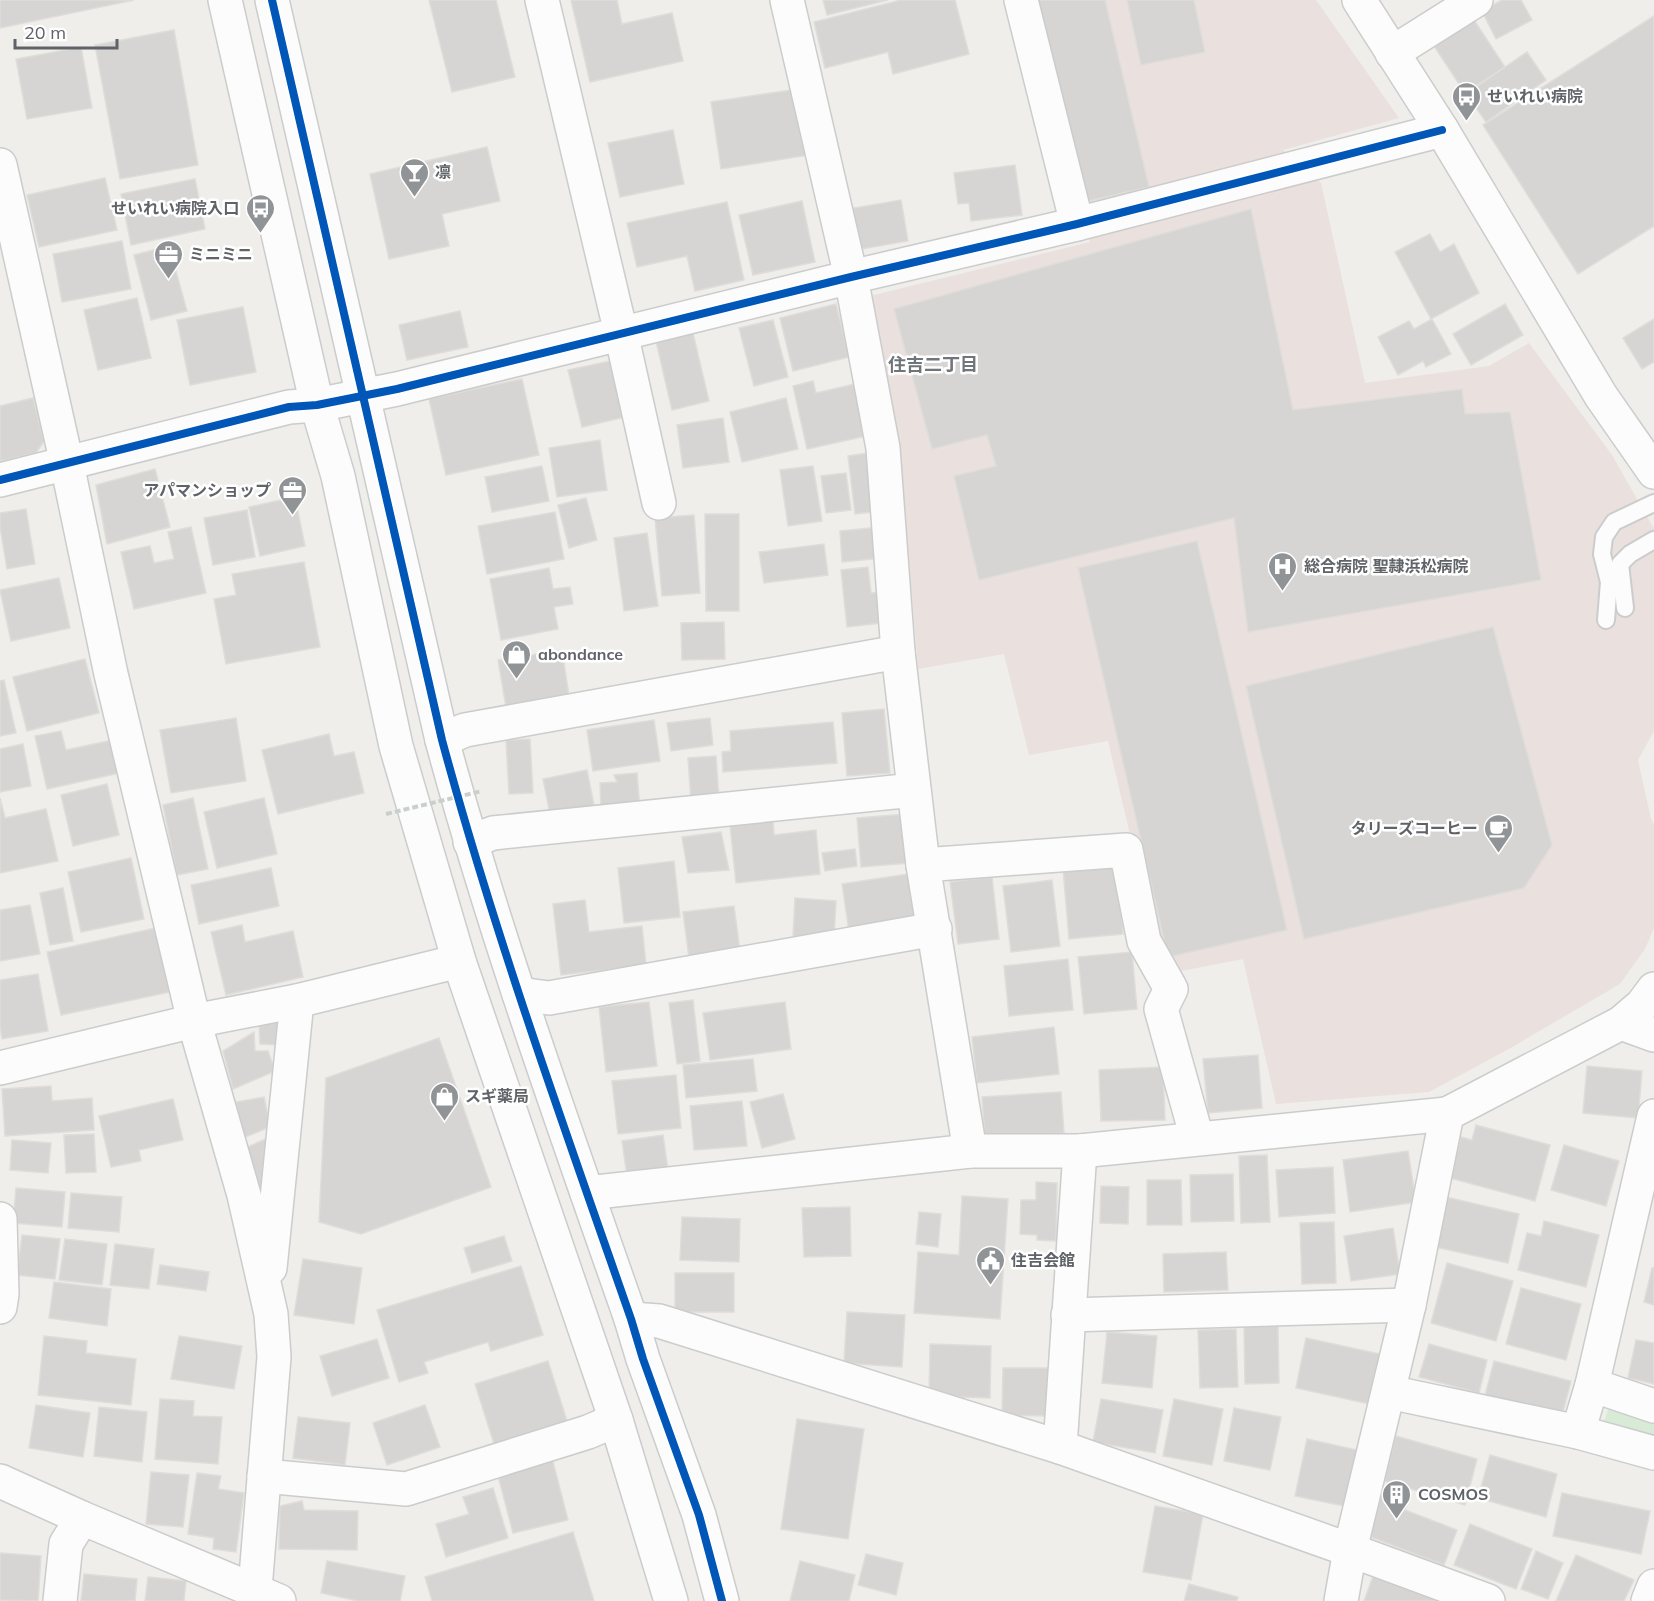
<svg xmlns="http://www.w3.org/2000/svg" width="1654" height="1601" viewBox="0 0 1654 1601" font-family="Mulish,'Noto Sans JP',sans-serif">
<rect width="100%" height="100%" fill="#efeeea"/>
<path fill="#eae0de" d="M1027 0H1316L1399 118 1283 150 1321 183 1365 383 1489 366 1529 343 1612 455 1654 529V731L1638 760 1651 819 1654 825V928L1645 949 1620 984 1507 1050 1429 1092 1276 1104 1243 959 1171 973 1153 933 1108 741 1029 755 1004 654 918 669 900 454 866 297 1090 242Z"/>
<path fill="#d8ebd6" d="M1611 1402 1654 1417V1435L1604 1421Z"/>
<g fill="#d6d5d3" stroke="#deddd9" stroke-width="1.5">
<path d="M0 0H134L0 28Z"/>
<path d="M429 0H496L515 77 452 92Z"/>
<path d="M571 0H617L622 24 672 13 683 61 590 82Z"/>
<path d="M823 0H888L827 15Z"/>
<path d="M901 0H955L969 54 893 74 888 52 825 68 814 22Z"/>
<path d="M1037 0H1105L1149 187 1084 202Z"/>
<path d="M1127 0H1194L1205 52 1141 65Z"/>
<path d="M1502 0H1521L1532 20 1496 39 1482 11Z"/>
<path d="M1654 16V226L1578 274 1483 125Z"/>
<path d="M1472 17 1505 67 1465 93 1432 43Z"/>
<path d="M174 30 198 165 120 179 95 45Z"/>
<path d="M81 47 92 108 27 119 16 59Z"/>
<path d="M1527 52 1546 80 1486 122 1466 94Z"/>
<path d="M798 89 809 155 721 169 711 102Z"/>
<path d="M673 130 684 184 620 197 608 143Z"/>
<path d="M487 147 500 201 442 214 449 246 389 259 370 174Z"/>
<path d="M1015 165 1022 215 971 221 969 203 958 204 954 173Z"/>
<path d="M105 178 117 230 39 247 27 195Z"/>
<path d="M195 179 205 229 131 245 121 194Z"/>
<path d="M901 200 908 241 850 251 842 210Z"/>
<path d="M802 201 815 262 753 275 739 215Z"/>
<path d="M727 202 744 280 695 291 687 256 637 267 627 223Z"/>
<path d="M1251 209 1293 410 1462 389 1465 414 1510 412 1541 580 1248 632 1234 518 979 580 954 476 996 466 987 435 932 449 894 309Z"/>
<path d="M1430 234 1440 252 1454 244 1479 293 1431 319 1395 252Z"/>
<path d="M122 241 131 289 62 302 53 254Z"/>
<path d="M169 246 187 311 151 320 134 255Z"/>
<path d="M137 298 151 358 98 370 84 310Z"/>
<path d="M836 304 849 357 793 371 780 318Z"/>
<path d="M1505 304 1523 335 1471 365 1453 334Z"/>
<path d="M243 307 256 372 190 385 177 320Z"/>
<path d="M460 311 468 347 407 360 399 325Z"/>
<path d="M1432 319 1451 354 1426 367 1423 361 1398 375 1378 337 1409 321 1414 329Z"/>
<path d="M1654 319V362L1642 369 1623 338Z"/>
<path d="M773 320 788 377 754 386 739 328Z"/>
<path d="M692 329 709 401 672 410 655 337Z"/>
<path d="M625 358 638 414 582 427 568 370Z"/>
<path d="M522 379 539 455 446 475 429 399Z"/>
<path d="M813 381 816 393 859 383 871 435 807 449 793 386Z"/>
<path d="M33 398 44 441 36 453 0 461V406Z"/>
<path d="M786 398 798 449 742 462 730 412Z"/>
<path d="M723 418 729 462 683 468 677 425Z"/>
<path d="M600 440 607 490 557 497 549 448Z"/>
<path d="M875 452 882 511 855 514 848 456Z"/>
<path d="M542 466 549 501 492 512 485 477Z"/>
<path d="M813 466 822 521 788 526 780 470Z"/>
<path d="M155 469 170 527 107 544 96 485Z"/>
<path d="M846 473 851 510 826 513 821 476Z"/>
<path d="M295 497 305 546 260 556 249 507Z"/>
<path d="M586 498 597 540 569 548 558 505Z"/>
<path d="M26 509 35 564 7 569 0 527V513Z"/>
<path d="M247 510 255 557 213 565 204 518Z"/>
<path d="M555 512 564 559 487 574 478 526Z"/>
<path d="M705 514H739V611H706Z"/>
<path d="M694 515 700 593 662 596 655 518Z"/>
<path d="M191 527 206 593 134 609 121 552 150 546 154 563 174 559 168 532Z"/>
<path d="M880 527 883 558 842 562 840 531Z"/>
<path d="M647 533 658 606 624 611 614 538Z"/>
<path d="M1197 541 1287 930 1168 957 1078 568Z"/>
<path d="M824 544 828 575 764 583 759 552Z"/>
<path d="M304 562 320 647 226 664 214 599 236 595 232 574Z"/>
<path d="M868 567 871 593 887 592 890 622 847 627 841 570Z"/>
<path d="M549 568 553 589 570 587 573 604 554 607 558 629 501 640 490 579Z"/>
<path d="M59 578 70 628 11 641 0 590Z"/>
<path d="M724 622 725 659 682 660 681 623Z"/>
<path d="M1493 627 1552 845 1524 888 1304 939 1246 686Z"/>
<path d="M562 650 569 696 506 707 498 660Z"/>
<path d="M85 659 99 713 27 731 13 677Z"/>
<path d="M4 680 16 733 0 736V681Z"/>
<path d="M884 709 890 773 847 776 842 713Z"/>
<path d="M236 718 246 781 171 793 160 730Z"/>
<path d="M710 718 713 745 671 751 667 723Z"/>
<path d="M654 720 660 761 593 771 587 730Z"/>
<path d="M833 722 837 763 723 772 722 752 731 751 730 731Z"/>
<path d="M61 731 66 750 113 740 120 773 47 789 35 736Z"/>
<path d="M329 734 334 756 354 752 364 793 278 814 262 750Z"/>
<path d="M530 739 533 793 509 794 506 740Z"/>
<path d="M23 744 31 786 0 792V749Z"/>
<path d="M716 756 719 799 691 801 688 758Z"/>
<path d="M587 770 594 805 550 814 543 779Z"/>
<path d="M637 773 640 809 601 811 600 783 617 782 614 775Z"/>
<path d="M107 784 119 835 73 846 61 795Z"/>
<path d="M0 798 5 818 46 809 58 861 0 873Z"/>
<path d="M193 798 208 869 177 875 163 805Z"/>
<path d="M264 798 277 854 217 868 204 812Z"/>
<path d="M906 814 910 863 861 867 857 818Z"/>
<path d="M773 821 774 835 816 830 820 874 736 883 730 825Z"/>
<path d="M721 832 729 870 688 873 682 837Z"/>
<path d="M855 849 857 866 825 871 822 853Z"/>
<path d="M131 858 144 919 81 932 68 872Z"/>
<path d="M674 861 680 917 624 923 618 868Z"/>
<path d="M1118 864 1123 934 1069 939 1063 869Z"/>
<path d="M271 868 279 906 199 924 191 885Z"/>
<path d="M908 874 915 922 849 931 842 884Z"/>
<path d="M992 877 999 939 958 944 950 882Z"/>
<path d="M1052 880 1060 946 1011 952 1003 886Z"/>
<path d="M63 888 73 941 50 945 40 893Z"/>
<path d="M795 898 836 901 834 938 793 936Z"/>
<path d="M585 900 589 932 642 926 646 965 561 975 553 904Z"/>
<path d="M30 905 40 954 0 961V910Z"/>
<path d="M734 906 740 951 689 958 683 912Z"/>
<path d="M242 925 245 942 293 931 303 977 226 995 211 932Z"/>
<path d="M156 928 170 992 61 1015 47 952Z"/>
<path d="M1132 952 1137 1009 1084 1014 1078 957Z"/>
<path d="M1068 959 1073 1010 1009 1016 1004 966Z"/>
<path d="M38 974 48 1031 2 1039 0 1026V980Z"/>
<path d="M693 1000 700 1061 677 1064 669 1003Z"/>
<path d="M649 1002 657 1066 606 1072 599 1007Z"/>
<path d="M785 1002 791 1049 710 1060 703 1013Z"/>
<path d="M284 1021 280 1045 260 1044 259 1025Z"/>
<path d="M1054 1027 1059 1074 977 1083 972 1037Z"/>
<path d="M254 1032 255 1051H268L275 1071 233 1089 223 1051Z"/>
<path d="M439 1038 491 1187 361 1234 319 1222 326 1078Z"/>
<path d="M1258 1055 1262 1108 1208 1113 1203 1059Z"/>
<path d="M753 1059 757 1091 686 1098 683 1065Z"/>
<path d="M1587 1066 1642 1071 1638 1118 1583 1113Z"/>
<path d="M1163 1067 1165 1120 1101 1121 1099 1070Z"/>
<path d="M676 1075 681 1128 618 1134 612 1081Z"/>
<path d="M51 1086 52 1101 92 1098 94 1130 5 1136 2 1089Z"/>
<path d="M1061 1092 1064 1133 985 1138 982 1097Z"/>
<path d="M783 1094 795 1139 762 1148 750 1102Z"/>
<path d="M264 1097 270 1127 243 1138 236 1102Z"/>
<path d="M173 1099 183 1140 139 1150 141 1161 111 1167 99 1116Z"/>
<path d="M742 1101 747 1146 694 1150 690 1106Z"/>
<path d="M1476 1125 1550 1145 1535 1201 1450 1178 1461 1137 1472 1140Z"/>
<path d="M94 1134 96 1172 66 1173 64 1135Z"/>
<path d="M663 1135 668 1170 627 1176 622 1141Z"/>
<path d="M270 1137 264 1201 254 1202 243 1149Z"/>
<path d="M12 1140 51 1143 48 1173 10 1170Z"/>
<path d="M1564 1145 1619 1161 1606 1206 1551 1190Z"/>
<path d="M1408 1151 1416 1202 1350 1212 1343 1160Z"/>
<path d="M1267 1155 1270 1222 1241 1223 1239 1156Z"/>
<path d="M1333 1167 1335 1213 1279 1217 1276 1170Z"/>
<path d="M1233 1174 1234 1221 1191 1222 1190 1175Z"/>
<path d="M1147 1180H1181L1182 1225H1147Z"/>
<path d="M1036 1182 1057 1183 1056 1241 1037 1240V1235L1020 1234 1021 1200H1036Z"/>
<path d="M1101 1186 1129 1187 1128 1224 1100 1223Z"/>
<path d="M16 1188 65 1192 62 1227 13 1223Z"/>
<path d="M71 1193 122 1197 119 1232 68 1228Z"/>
<path d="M962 1196 1008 1199 1000 1319 914 1313 918 1252 959 1255Z"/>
<path d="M1446 1197 1519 1214 1508 1263 1435 1247Z"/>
<path d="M850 1207 851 1256 804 1257 802 1208Z"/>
<path d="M919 1212 941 1214 938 1247 916 1244Z"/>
<path d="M682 1217 740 1219 739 1262 680 1260Z"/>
<path d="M1544 1221 1599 1235 1586 1287 1518 1270 1527 1233 1541 1236Z"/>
<path d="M1334 1222 1336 1283 1302 1284 1300 1223Z"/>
<path d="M1393 1228 1400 1274 1351 1281 1344 1236Z"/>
<path d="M22 1235 60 1239 55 1279 17 1275Z"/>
<path d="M504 1236 512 1261 472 1273 464 1248Z"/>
<path d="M65 1239 107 1244 102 1285 59 1280Z"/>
<path d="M115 1244 154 1249 149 1289 110 1285Z"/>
<path d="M1226 1252 1228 1290 1164 1292 1163 1254Z"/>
<path d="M303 1259 362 1268 354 1324 294 1315Z"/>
<path d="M1447 1263 1513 1281 1496 1341 1431 1323Z"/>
<path d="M160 1265 209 1272 206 1291 157 1284Z"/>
<path d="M521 1266 543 1335 491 1351 488 1342 424 1362 428 1373 399 1382 377 1310Z"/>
<path d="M1652 1268H1654V1305L1644 1302Z"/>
<rect x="675" y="1273" width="59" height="39"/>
<path d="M54 1282 111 1289 107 1326 49 1318Z"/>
<path d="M1521 1288 1581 1304 1566 1360 1506 1344Z"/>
<path d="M847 1312 905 1315 902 1367 844 1363Z"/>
<path d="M1278 1326 1279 1383 1245 1384 1244 1327Z"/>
<path d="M1236 1329 1238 1387 1200 1388 1198 1330Z"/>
<path d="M1107 1332 1157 1336 1152 1388 1102 1383Z"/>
<path d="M44 1336 87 1341 86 1353 136 1359 131 1405 38 1395Z"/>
<path d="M179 1336 242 1346 234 1389 171 1379Z"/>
<path d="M1306 1338 1380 1354 1370 1404 1296 1388Z"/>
<path d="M377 1339 389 1378 332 1396 320 1356Z"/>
<path d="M1636 1340 1654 1343V1384L1628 1378Z"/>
<path d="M930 1344 991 1346 990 1398 929 1396Z"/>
<path d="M1429 1344 1487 1360 1479 1393 1419 1377Z"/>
<path d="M548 1361 568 1424 495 1447 475 1384Z"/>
<path d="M1494 1361 1571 1381 1562 1416 1485 1396Z"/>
<path d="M1003 1368H1049L1048 1416 1002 1415Z"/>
<path d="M160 1399 194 1401 193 1416 222 1417 218 1464 155 1459Z"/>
<path d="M1101 1399 1163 1410 1155 1453 1093 1442Z"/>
<path d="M1174 1399 1223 1409 1212 1465 1163 1456Z"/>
<path d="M36 1405 90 1413 83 1457 29 1448Z"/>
<path d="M425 1405 440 1447 387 1465 373 1423Z"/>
<path d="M99 1407 147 1412 142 1462 94 1456Z"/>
<path d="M1234 1408 1281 1417 1270 1470 1224 1461Z"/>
<path d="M298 1417 350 1423 345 1465 293 1458Z"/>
<path d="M797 1419 864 1429 848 1539 781 1529Z"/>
<path d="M1396 1436 1477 1459 1465 1505 1384 1481Z"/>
<path d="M1307 1439 1366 1452 1354 1508 1295 1496Z"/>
<path d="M1490 1455 1557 1474 1546 1517 1478 1498Z"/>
<path d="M552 1458 568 1520 513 1533 497 1472Z"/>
<path d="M151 1472 189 1475 183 1527 146 1524Z"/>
<path d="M197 1473 221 1476 218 1489 244 1493 236 1552 213 1549 214 1538 188 1534Z"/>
<path d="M1376 1485 1410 1498 1405 1510 1457 1530 1444 1565 1358 1532Z"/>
<path d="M493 1488 508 1538 446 1557 436 1524 469 1514 463 1497Z"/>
<path d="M1562 1493 1650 1511 1641 1554 1553 1536Z"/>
<path d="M302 1501 304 1510 358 1511 357 1550 279 1549 280 1506Z"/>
<path d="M1155 1506 1203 1514 1191 1580 1143 1572Z"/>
<path d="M1470 1524 1532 1549 1516 1589 1454 1565Z"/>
<path d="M573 1532 594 1601H432L425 1577Z"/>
<path d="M1536 1551 1563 1563 1548 1599 1521 1589Z"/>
<path d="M0 1553 41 1556 38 1601 0 1600Z"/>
<path d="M866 1554 903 1563 896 1595 858 1585Z"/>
<path d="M1576 1555 1634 1580 1624 1601H1556Z"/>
<path d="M327 1561 405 1576 400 1601H358L321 1593Z"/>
<path d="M800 1561 855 1575 849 1601H790Z"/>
<path d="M1375 1571 1457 1601H1364Z"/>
<path d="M84 1574 137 1579 135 1601H81Z"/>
<path d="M148 1577 186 1581 184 1601H145Z"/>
<path d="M1189 1584 1238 1597 1237 1601H1184Z"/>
</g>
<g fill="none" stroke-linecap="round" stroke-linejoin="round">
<defs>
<g id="service">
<path d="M1625 608 1620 564 1630 554 1654 540"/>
<path d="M1606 620 1609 582 1602 554 1604 537 1614 522 1654 503"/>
</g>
<g id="minor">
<path d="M542 0 621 333 659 503"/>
<path d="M787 0 851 277 883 448 898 652 923 865 970 1151"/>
<path d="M1021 0 1077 224"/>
<path d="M1392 53 1476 0"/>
<path d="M0 165 67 464 111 674 194 1021 244 1195 271 1314 274 1357 254 1601"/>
<path d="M0 480 289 407 317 405 397 389 851 277 1077 224 1442 130"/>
<path d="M442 740 465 730 898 652"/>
<path d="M470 842 493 833 914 790"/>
<path d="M923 865 1126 850 1144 941 1171 989 1161 1009 1197 1138"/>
<path d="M519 994 549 998 935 929"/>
<path d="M1621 1023 1654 1035"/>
<path d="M0 1068 194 1021 297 1001 459 961"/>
<path d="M587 1193 970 1151H1080L1447 1114"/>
<path d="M0 1219 2 1294 0 1307"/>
<path d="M270 1268 297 1001"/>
<path d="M1068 1315 1409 1305"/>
<path d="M631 1319 659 1321 1060 1447 1350 1550 1488 1601"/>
<path d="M1592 1385 1654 1406"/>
<path d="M1389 1392 1578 1432 1654 1453"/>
<path d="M1578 1432 1592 1385 1654 1116"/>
<path d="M1060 1447 1080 1151"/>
<path d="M264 1476 406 1489 588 1432 616 1420"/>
<path d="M60 1601 66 1544 82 1518"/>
<path d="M1341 1601 1350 1550 1409 1305 1447 1114 1621 1023 1642 1005 1654 989"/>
<path d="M1648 1601 1654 1586"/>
</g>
<g id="tertiary">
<path d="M225 0 317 405 338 476 396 746 459 961 616 1420 671 1601"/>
<path d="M272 0 442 740C495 936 564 1127 631 1319L643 1359 699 1515 722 1601"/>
<path d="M1359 0 1442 130 1601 396 1654 472"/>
<path d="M0 1481 82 1518 279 1601"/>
</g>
</defs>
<use href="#service" stroke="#cbcccc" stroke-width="20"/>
<use href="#minor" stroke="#cbcccc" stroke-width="36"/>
<use href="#tertiary" stroke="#cbcccc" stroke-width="36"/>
<use href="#service" stroke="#fdfcfc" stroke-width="16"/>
<use href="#minor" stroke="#fdfcfc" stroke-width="33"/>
<use href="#tertiary" stroke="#fdfcfc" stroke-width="33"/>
<path stroke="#cacfcc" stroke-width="4" stroke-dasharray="6 3" stroke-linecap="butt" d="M386 814 482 791"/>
<defs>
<g id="cycleway">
<path d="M272 0 442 740C495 936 564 1127 631 1319L643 1359 699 1515 722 1601"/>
<path d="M0 480 289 407 317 405 397 389 851 277 1077 224 1442 130"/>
</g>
</defs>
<use href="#cycleway" stroke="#fff" stroke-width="11"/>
<use href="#cycleway" stroke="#0057b8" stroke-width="8"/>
</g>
<defs>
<symbol id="bus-pin" viewBox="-11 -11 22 30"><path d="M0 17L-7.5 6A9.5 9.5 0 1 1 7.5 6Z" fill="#919496" stroke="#fff"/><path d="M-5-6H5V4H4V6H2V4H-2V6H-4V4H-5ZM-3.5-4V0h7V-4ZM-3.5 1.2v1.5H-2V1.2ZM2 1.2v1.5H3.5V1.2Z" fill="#fff"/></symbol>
<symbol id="bar-pin" viewBox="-11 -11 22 30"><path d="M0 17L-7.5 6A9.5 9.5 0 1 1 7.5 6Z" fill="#919496" stroke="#fff"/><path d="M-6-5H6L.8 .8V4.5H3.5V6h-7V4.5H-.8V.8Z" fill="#fff"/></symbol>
<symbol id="office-pin" viewBox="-11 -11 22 30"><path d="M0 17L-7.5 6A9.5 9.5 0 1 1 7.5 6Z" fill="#919496" stroke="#fff"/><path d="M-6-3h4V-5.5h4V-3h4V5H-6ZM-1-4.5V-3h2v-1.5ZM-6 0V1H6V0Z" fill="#fff"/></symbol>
<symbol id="hospital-pin" viewBox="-11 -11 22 30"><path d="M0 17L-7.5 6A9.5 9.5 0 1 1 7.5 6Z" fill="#919496" stroke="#fff"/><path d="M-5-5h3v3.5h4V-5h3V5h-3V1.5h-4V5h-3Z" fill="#fff"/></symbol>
<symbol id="shop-pin" viewBox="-11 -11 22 30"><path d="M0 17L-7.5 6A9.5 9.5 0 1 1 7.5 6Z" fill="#919496" stroke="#fff"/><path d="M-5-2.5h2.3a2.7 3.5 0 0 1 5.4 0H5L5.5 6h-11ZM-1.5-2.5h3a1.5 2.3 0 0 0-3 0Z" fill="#fff"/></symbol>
<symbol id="cafe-pin" viewBox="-11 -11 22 30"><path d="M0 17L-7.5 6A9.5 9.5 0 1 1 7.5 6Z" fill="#919496" stroke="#fff"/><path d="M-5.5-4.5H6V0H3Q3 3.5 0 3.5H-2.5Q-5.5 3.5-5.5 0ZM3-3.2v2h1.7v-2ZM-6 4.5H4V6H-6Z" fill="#fff"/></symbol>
<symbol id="civic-pin" viewBox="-11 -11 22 30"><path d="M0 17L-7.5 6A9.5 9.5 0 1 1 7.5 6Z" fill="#919496" stroke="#fff"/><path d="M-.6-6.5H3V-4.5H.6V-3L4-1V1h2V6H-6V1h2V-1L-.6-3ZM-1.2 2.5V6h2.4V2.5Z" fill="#fff"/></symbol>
<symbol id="building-pin" viewBox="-11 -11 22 30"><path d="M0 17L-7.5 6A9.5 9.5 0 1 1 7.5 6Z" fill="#919496" stroke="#fff"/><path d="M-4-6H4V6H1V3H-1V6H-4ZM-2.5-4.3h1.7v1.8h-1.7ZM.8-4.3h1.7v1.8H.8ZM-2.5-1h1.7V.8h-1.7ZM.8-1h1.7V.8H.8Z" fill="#fff"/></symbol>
</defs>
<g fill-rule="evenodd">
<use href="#bus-pin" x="1450" y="80" width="33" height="45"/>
<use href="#bar-pin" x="398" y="156" width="33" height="45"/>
<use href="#bus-pin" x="244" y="192" width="33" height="45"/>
<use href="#office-pin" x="152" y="238" width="33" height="45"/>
<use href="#office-pin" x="276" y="474" width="33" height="45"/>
<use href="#hospital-pin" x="1266" y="550" width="33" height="45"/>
<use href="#shop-pin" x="500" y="638" width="33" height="45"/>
<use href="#cafe-pin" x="1482" y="812" width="33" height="45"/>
<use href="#shop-pin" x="428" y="1080" width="33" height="45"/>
<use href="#civic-pin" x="974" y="1244" width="33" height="45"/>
<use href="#building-pin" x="1380" y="1478" width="33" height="45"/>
</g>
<g text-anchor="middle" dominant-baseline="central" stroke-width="5" stroke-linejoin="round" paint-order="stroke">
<g font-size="16" font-weight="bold" fill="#5f6368" stroke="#fff" text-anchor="start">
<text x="1487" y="96">せいれい病院</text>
<text x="435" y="172">凛</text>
<text x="239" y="208" text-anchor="end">せいれい病院入口</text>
<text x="189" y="254">ミニミニ</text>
<text x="271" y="490" text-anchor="end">アパマンショップ</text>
<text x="1304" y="566">総合病院 聖隷浜松病院</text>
<text x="538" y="654">abondance</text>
<text x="1478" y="828" text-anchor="end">タリーズコーヒー</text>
<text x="465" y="1096">スギ薬局</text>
<text x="1011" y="1260">住吉会館</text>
<text x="1418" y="1494">COSMOS</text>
</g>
<g font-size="18" font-weight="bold" fill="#70757a" stroke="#fff">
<text x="933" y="364">住吉二丁目</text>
</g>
</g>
<path d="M15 39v9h102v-9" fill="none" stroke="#5f6368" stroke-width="3"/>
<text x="24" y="39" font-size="18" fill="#5f6368" stroke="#ffffff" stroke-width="4.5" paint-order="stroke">20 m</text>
</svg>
